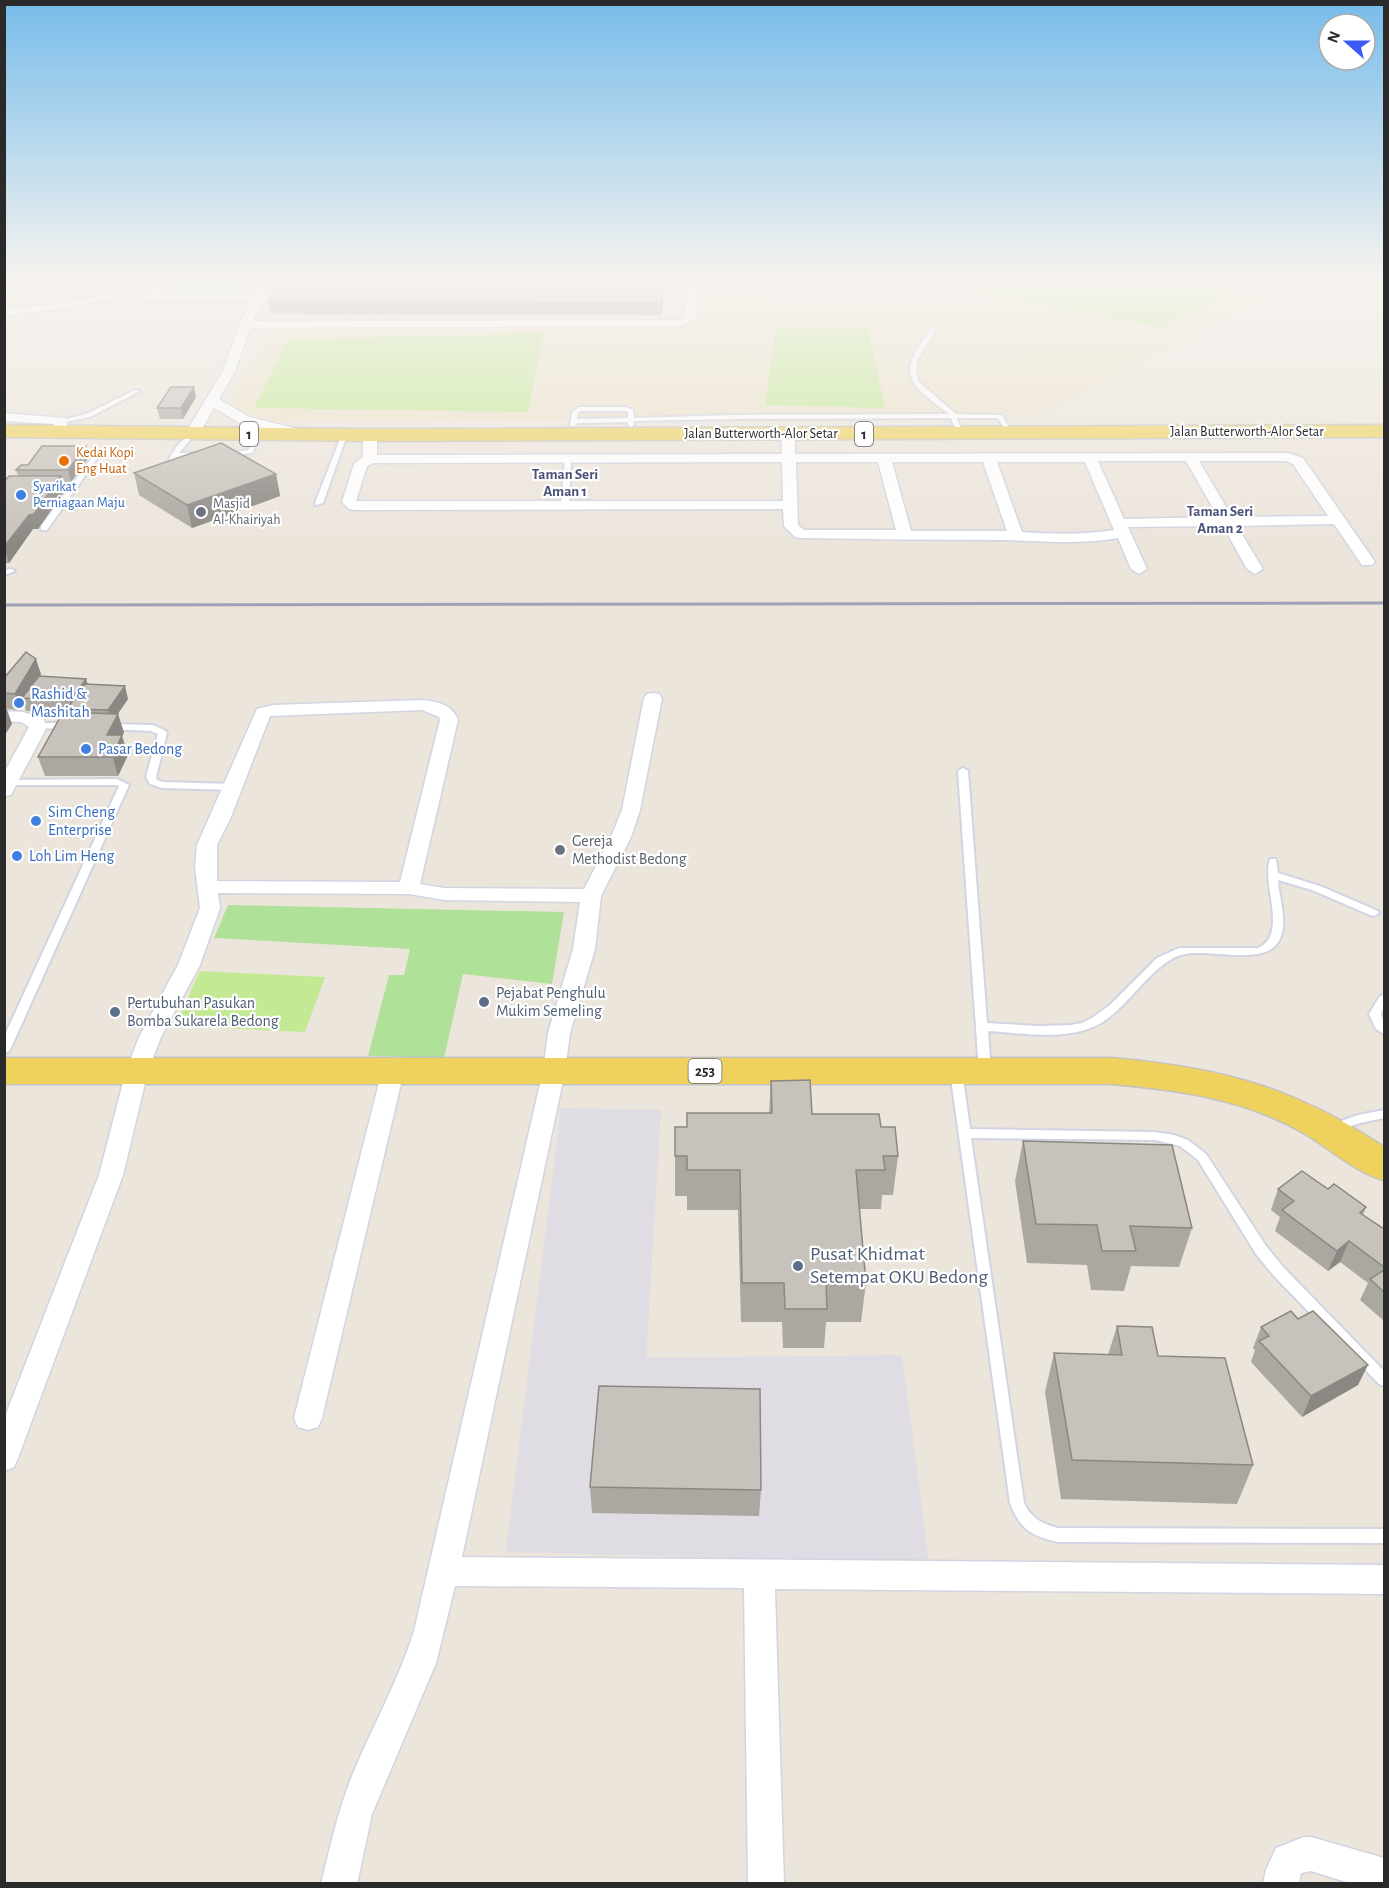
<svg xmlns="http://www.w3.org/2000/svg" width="1389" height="1888" viewBox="0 0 1389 1888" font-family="'Alegreya Sans',sans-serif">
<rect width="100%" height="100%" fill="#ece5dc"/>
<path fill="#dfdce4" d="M561 1108 661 1110 646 1358 902 1355 929 1563 506 1552Z"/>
<path fill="#ede3cb" d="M711 279H1274L1294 286 1036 416 272 422 237 413 229 404 269 328 701 325Z"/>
<g fill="#afe298">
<path d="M176 279 256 280 246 296 164 294Z"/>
<path d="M228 905 564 912 552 984 463 974 444 1058 368 1056 389 975H404L410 949 214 938Z"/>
</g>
<g fill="#c3e994">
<path d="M904 279H1238L1250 284 1160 327Z"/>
<path d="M776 329H868L885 408 765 405Z"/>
<path d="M544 333 528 412 254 408 288 339Z"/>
<path d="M200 971 325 977 305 1032 175 1026Z"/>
</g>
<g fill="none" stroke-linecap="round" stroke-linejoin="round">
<defs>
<g id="service">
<path d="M933 327 936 329 917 361 916 371 919 382 956 414 1002 415 1013 434 1012 435H1008L998 418H957L963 434 960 436 957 434 951 418 735 419 634 421V425L631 427 628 425V422L577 423 575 426 573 427 570 425 572 412 579 407H626L633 410 634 418 735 415 949 414C934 401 905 387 911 363 914 351 924 339 930 329ZM581 411H625L628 412V418L577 419 578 413Z"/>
<path d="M135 390 140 391 90 417 61 423 58 421 86 414Z"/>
<path d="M190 433 195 434 179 453H198L200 454V456L177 457 174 460H170L169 459 177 446Z"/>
<path d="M258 433 263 434 252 453 226 456V454L248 450Z"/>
<path d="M342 434 347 435 323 503 316 505 315 503Z"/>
<path d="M93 456 98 457 47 530H41V526Z"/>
<path d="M568 457 571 459 569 505 565 507 561 505 565 459Z"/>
<path d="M11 569 15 571 4 575V570Z"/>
<path d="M38 723H67L71 726 67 729 35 728 34 726Z"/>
<path d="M110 724 153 725 166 731 167 733 156 777 157 780 163 782 233 784 238 787 233 790 162 788 150 784 146 777 158 734 151 731 107 729 106 727Z"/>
<path d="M963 768 968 771 987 1023 1040 1026 1071 1025 1082 1023 1092 1018 1110 1005 1157 958 1179 948H1258C1289 934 1261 885 1270 859H1276L1278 873 1320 886 1378 911 1379 913 1374 916 1370 915 1312 890 1278 880C1279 900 1291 929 1275 946 1258 964 1209 949 1185 954 1155 959 1129 1007 1101 1023 1068 1042 1024 1033 988 1031L991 1071 989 1074H981L979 1071 958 771Z"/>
<path d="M117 779 129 785 10 1050 4 1054V1037L119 786 116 785H6L4 784V780Z"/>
<path d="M1384 995V1007L1381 1014 1384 1023V1034L1376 1029 1369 1014 1380 996Z"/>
<path d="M956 1067 960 1068 962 1071 970 1129 1155 1132 1174 1135 1188 1140 1206 1154 1266 1246 1284 1268 1384 1371V1386L1379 1384 1274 1276 1256 1254 1198 1160 1180 1146 1155 1140 971 1138 1024 1503C1031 1518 1042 1524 1058 1528L1384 1529V1543L1058 1542C1031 1536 1020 1529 1010 1503L950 1071 952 1068Z"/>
<path d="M1384 1110V1118L1360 1123 1334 1132 1330 1131 1328 1128 1330 1125 1358 1115Z"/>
</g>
<g id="minor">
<path d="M35 279H49L34 288 4 296V289Z"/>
<path d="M165 279H177L163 294 174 295H255L262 279H273L253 321 680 320 684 317 691 279H702L695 319 682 326 250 328 235 371 219 399 249 417 311 432 313 435 306 439 240 423 214 408 197 437 192 438 185 434 223 371 239 325 251 301H174L118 297 63 309 4 315V309L63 303 118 291 151 293Z"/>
<path d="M4 413 66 418 68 431 61 435 54 431V424L4 421Z"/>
<path d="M788 430 795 434V454L1288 453 1303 458 1375 562 1372 565H1362L1334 524 1237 526 1263 569 1255 574 1247 569 1223 526 1128 527 1147 569 1139 574 1131 569 1118 538C1079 545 1042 541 1003 540 935 540 868 539 800 538L795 537 784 526 783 509 354 510 349 509 342 502 354 464 363 457V435L370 431 377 435V455L782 454 781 434ZM1098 461H1186L1218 517 1124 519ZM1199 461H1286L1293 464 1328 516 1232 517ZM782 462 783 501H356L367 466 373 463ZM796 462H878L896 530H804L798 525ZM892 462H983L1007 531H911ZM997 462H1085L1114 530C1083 535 1053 534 1022 532Z"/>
<path d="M653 693 659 694 662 698 640 810 631 837 601 896 595 949 570 1033 565 1071 462 1557 1384 1565V1594L775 1589 784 1884H748L744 1588 455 1586 436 1663 372 1814 357 1884H321C330 1847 338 1811 352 1776 372 1727 398 1682 414 1631L543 1071 548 1033 573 949 580 902 444 900 409 894 218 893 220 908 200 965 161 1037 148 1071 123 1175 18 1458 14 1467 4 1471V1419L99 1175 126 1071 139 1037 178 965 200 908 195 867 197 845 257 709 273 705 422 700C437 701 453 705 458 720L420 884 444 888 584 889 611 837 622 810 644 698 647 694ZM422 710 439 717 440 720 400 882 217 881V845L231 817 270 716Z"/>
<path d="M4 711 23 712 43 718 47 727 13 791 11 795 4 796V773L29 727 21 722 4 721Z"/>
<path d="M393 1063 401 1065 404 1071 322 1418 318 1427 308 1430 298 1427 294 1418 382 1071 385 1065Z"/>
<path d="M1304 1837H1311L1384 1858V1884H1353L1311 1871 1301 1873 1299 1884H1263L1266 1870 1276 1848Z"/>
</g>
<g id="primary">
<path d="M4 425 370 429 1384 425V437L370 441 4 437Z"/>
<path d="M4 1058H1112C1221 1068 1292 1086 1384 1147V1180C1355 1173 1325 1144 1298 1130 1240 1098 1177 1090 1112 1084H4Z"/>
</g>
</defs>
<use href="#service" stroke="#d1d4e2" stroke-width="4"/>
<use href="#minor" stroke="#d1d4e2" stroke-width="3"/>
<use href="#primary" stroke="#c3c3c3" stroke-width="3"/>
<use href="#service" fill="#fff" fill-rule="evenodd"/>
<use href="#minor" fill="#fff" fill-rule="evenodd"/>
<use href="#primary" fill="#efd15d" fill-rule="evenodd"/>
<path stroke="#9ea1b4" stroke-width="3" d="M4 605 1384 603"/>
</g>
<g fill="#aba7a1">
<path d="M664 279 662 315 271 314 268 302Z"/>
<path d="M196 397 183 419H160L157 408Z"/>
<path d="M89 457 71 482H62L65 490 38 529H33L9 563H4V482L18 476 16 470 28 465Z"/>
<path d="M134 473 276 474 280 496 192 528 139 495Z"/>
<path d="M41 674 39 676 88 684 128 699 118 714 124 733 122 736 128 755 118 776H45L38 757 63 713 26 711 24 703 20 710 7 709 12 724 4 736V678Z"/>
<path d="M771 1081 812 1114 881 1127 898 1156 893 1195H882L881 1209H859L866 1283 861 1322H826L824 1348H783L782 1322H741L738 1210H687V1196H675V1156L769 1113Z"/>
<path d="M1023 1141 1192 1228 1179 1267 1131 1266 1124 1291 1091 1290 1087 1265 1027 1263 1015 1181Z"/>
<path d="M1278 1189H1328L1366 1207 1363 1215 1384 1229V1321L1360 1300 1368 1283 1340 1262 1328 1271 1275 1231 1280 1217 1271 1210Z"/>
<path d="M1117 1326 1158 1356 1253 1465 1237 1504 1061 1499 1045 1392 1054 1353 1108 1355Z"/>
<path d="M1261 1327 1358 1385 1302 1417 1251 1362 1255 1350 1253 1348Z"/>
<path d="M590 1487 761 1490 759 1516 592 1513Z"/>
</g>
<g fill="#8b8883">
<path d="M663 279H664L662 315V303Z"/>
<path d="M194 387 196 397 183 419 181 408Z"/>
<path d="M86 446 89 457 71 482 68 470Z"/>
<path d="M276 474 280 496 192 528 187 505Z"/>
<path d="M61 476 65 490 38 529H33L9 563 4 547 29 515Z"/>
<path d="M36 659 41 674 27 698H22L24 703 20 710 15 694Z"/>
<path d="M86 679 90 691 72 709 70 701Z"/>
<path d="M125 686 128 699 111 723 108 710Z"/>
<path d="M6 708 12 724 4 736V711Z"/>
<path d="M118 714 124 733 122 736 128 755 118 776 107 735Z"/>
<path d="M1349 1241 1340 1262 1328 1271 1337 1251Z"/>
<path d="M1368 1365 1358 1385 1302 1417 1311 1396Z"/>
</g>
<g fill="#c7c2bb" stroke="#8b8883" stroke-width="1.5">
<path d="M281 279H663L662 303 268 302Z"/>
<path d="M171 387H194L181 408H157Z"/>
<path d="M221 443 276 474 187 505 134 473Z"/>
<path d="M42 446H86L68 470H16L21 465H28Z"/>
<path d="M9 476H61L34 514 29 515 4 547V482Z"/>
<path d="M26 652 36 659 15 694 4 693V678Z"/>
<path d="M39 676 86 679 70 701 22 698Z"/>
<path d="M85 684 125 686 108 710 67 709Z"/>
<path d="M63 712 118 714 107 735H122L112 757H38Z"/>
<path d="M810 1080 812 1114H879L881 1127H895L898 1156H883L885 1170H856L866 1283H826L827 1309H785L784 1283H742L740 1170H687V1156H675V1127H687V1113H772L771 1081Z"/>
<path d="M1023 1141 1172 1145 1192 1228 1130 1226 1136 1251H1102L1097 1225 1036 1224Z"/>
<path d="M1302 1171 1328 1189 1334 1184 1366 1207 1360 1213 1384 1229V1267L1349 1241 1337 1251 1282 1210 1294 1201 1278 1189Z"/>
<path d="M1384 1270V1292L1370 1279Z"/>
<path d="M1291 1311 1298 1319 1313 1311 1368 1365 1311 1396 1259 1341 1269 1336 1261 1327Z"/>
<path d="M1117 1326 1152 1327 1158 1356 1225 1358 1253 1465 1072 1460 1054 1353 1122 1355Z"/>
<path d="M599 1386 760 1389 761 1490 590 1487Z"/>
</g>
<linearGradient id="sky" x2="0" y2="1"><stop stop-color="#77bcea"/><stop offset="0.51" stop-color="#f6f3ef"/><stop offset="1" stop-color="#f6f3ef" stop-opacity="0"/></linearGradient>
<rect width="1389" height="544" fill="url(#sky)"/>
<circle fill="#e8710a" stroke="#fff" stroke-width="2" cx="64" cy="461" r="6"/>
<g fill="#3f7fe0" stroke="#fff" stroke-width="2">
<circle cx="21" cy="495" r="6"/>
<circle cx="19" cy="703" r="6"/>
<circle cx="86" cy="749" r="6"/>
<circle cx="36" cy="821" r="6"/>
<circle cx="17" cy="856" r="6"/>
</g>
<g fill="#6b7280" stroke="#fff" stroke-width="2">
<circle cx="201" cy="512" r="6"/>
<circle cx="560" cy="850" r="6"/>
</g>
<g fill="#5c6f8a" stroke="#fff" stroke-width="2">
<circle cx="484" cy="1002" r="6"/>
<circle cx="115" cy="1012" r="6"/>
<circle cx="798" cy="1266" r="6"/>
</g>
<g text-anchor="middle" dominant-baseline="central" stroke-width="4.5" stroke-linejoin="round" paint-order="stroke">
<g font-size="14" fill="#2a2a2a" stroke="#fff">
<text x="1247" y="432">Jalan Butterworth-Alor Setar</text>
<text x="761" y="434">Jalan Butterworth-Alor Setar</text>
</g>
<g font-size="14" fill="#c56008" stroke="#fff" text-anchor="start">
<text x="76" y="453">Kedai Kopi<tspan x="76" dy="16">Eng Huat</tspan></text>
</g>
<g font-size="14" fill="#366cbe" stroke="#fff" text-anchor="start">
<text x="33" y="487">Syarikat<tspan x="33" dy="16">Perniagaan Maju</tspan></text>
</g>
<g font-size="14" fill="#5b616d" stroke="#fff" text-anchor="start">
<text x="213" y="504">Masjid<tspan x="213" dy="16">Al-Khairiyah</tspan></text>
</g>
<g fill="#fff" stroke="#6a6a6a" stroke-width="1.5">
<rect x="240" y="422" width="18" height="24" rx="4.5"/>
<rect x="855" y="422" width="18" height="24" rx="4.5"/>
<rect x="688.5" y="1059" width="33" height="24" rx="4.5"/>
</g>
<g font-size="15" font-weight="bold" fill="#2a2a2a">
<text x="249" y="434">1</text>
<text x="864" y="434">1</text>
<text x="705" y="1071">253</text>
</g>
<g font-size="15" font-weight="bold" fill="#4a527a" stroke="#fff">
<text x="565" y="474">Taman Seri<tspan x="565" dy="17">Aman 1</tspan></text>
<text x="1220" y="511">Taman Seri<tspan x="1220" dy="17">Aman 2</tspan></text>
</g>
<g font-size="16" fill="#366cbe" stroke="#fff" text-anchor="start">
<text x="31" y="694">Rashid &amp;<tspan x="31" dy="18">Mashitah</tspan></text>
<text x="98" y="749">Pasar Bedong</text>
<text x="48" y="812">Sim Cheng<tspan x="48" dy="18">Enterprise</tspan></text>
<text x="29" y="856">Loh Lim Heng</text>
</g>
<g font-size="16" fill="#5b616d" stroke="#fff" text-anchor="start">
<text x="572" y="841">Gereja<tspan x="572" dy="18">Methodist Bedong</tspan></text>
</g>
<g font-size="16" fill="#4e5e75" stroke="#fff" text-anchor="start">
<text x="496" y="993">Pejabat Penghulu<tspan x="496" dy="18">Mukim Semeling</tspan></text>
<text x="127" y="1003">Pertubuhan Pasukan<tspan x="127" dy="18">Bomba Sukarela Bedong</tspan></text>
</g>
<g font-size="20" fill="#4e5e75" stroke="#fff" text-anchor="start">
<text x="810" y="1254">Pusat Khidmat<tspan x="810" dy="23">Setempat OKU Bedong</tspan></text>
</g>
</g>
<rect width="1389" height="1888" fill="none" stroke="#2a2a2a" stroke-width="12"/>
<g transform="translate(1347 42) rotate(291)"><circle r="28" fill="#ffffff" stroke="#aaaaaa" stroke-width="1.5"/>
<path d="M0-4.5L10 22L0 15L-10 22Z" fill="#3c5af8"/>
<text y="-9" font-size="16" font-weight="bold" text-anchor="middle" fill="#2a2a2a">N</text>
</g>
</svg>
